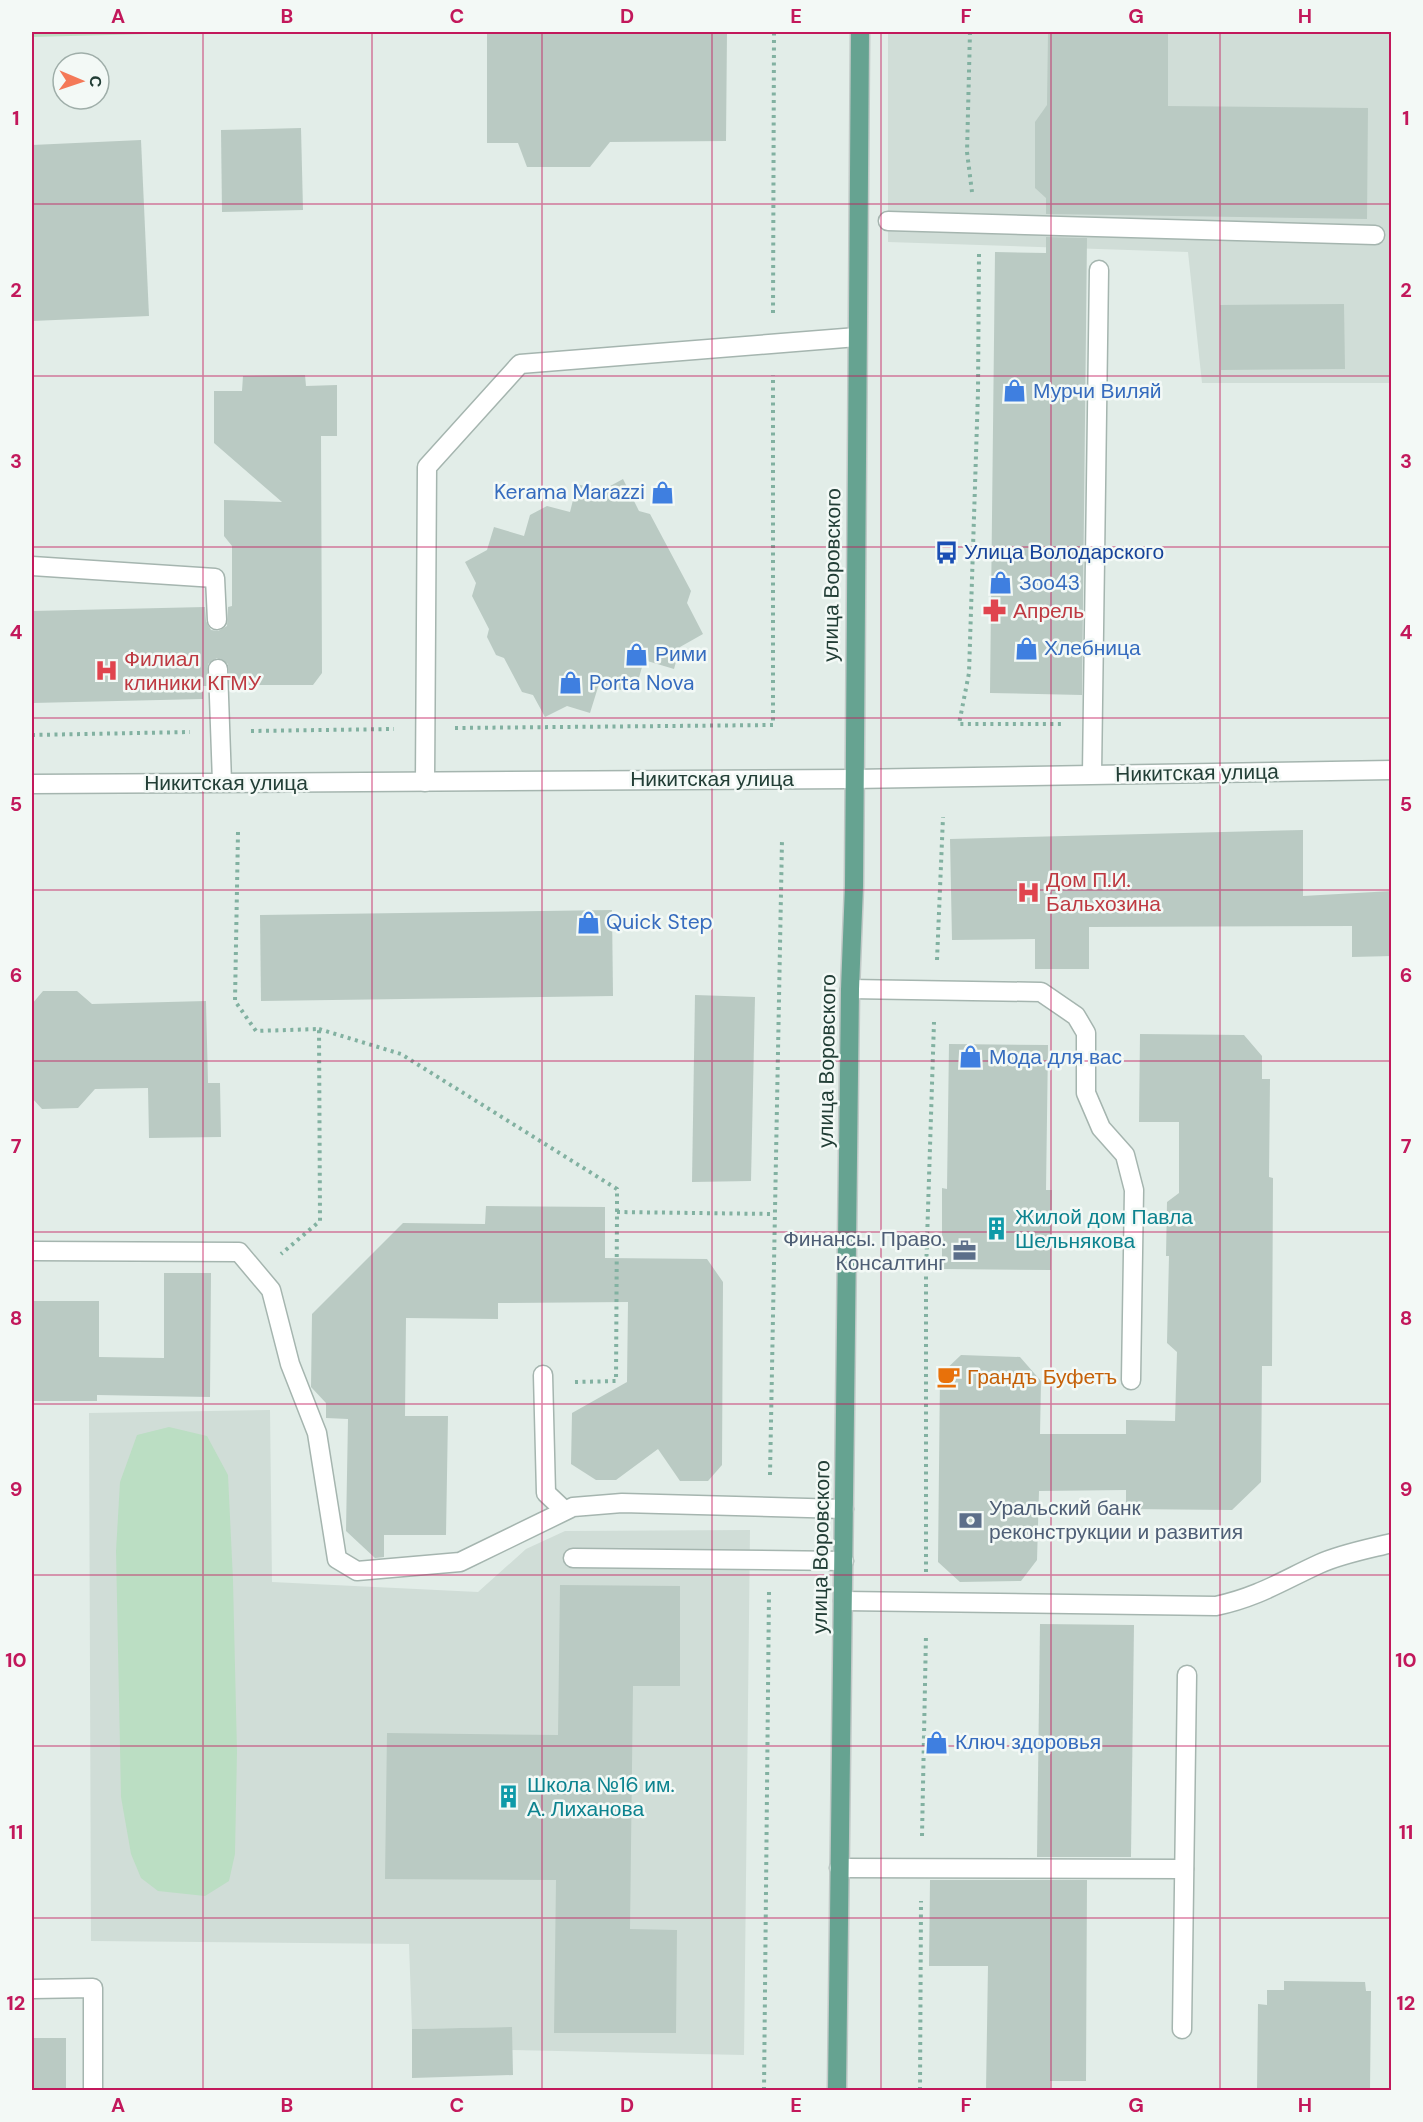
<svg xmlns="http://www.w3.org/2000/svg" width="1423" height="2122" viewBox="0 0 1423 2122" font-family="'DM Sans',sans-serif">
<rect width="100%" height="100%" fill="#e2ede8"/>
<g fill="#d0ddd7">
<path d="M888 32H1391V383H1202L1188 252 888 242Z"/>
<path d="M270 1410 272 1582 478 1592 526 1549 565 1531 750 1530 744 2055 512 2050 511 2027 412 2029 409 1944 91 1941 89 1413Z"/>
</g>
<g fill="#bbdec3">
<path d="M32 32H227L32 37Z"/>
<path d="M169 1427 207 1436 228 1475 233 1580 237 1752 235 1854 229 1881 205 1896 158 1891 141 1878 131 1854 121 1797 116 1551 120 1482 137 1435Z"/>
</g>
<g fill="#bacac3">
<path d="M487 32H727L726 141 610 142 590 167H527L518 143H487Z"/>
<path d="M1048 32H1168V106L1368 108 1367 219 1046 214V198L1035 188V122L1047 105Z"/>
<path d="M301 128 303 210 222 212 221 130Z"/>
<path d="M141 140 149 316 32 321V145Z"/>
<path d="M1046 237 1087 238 1082 695 990 693 995 252 1046 253Z"/>
<path d="M1344 304 1345 369 1221 370 1220 305Z"/>
<path d="M305 375 306 386 337 385V436H321L322 673 313 685H230L228 664 217 658 208 664 207 686H203V699L32 703V611L205 607 206 621 211 630 218 631 227 626 228 607 232 606V546L224 536V500L282 502 214 443V391H242L243 376Z"/>
<path d="M623 479 639 511 650 514 691 591 687 603 703 634 680 647 674 669 644 660 638 681 621 690 599 684 590 713 567 706 545 717 533 695 522 692 504 658 496 655 487 637 489 629 472 596 476 583 465 562 487 550 494 527 524 536 530 515 547 506 570 512 577 484 601 491Z"/>
<path d="M1303 830V896L1392 891V956L1352 957V926L1089 927V969H1035V939L952 940 950 839Z"/>
<path d="M612 910 613 996 261 1001 260 915Z"/>
<path d="M43 991H77L92 1004 206 1001 208 1083H220L221 1137 149 1138 148 1088 95 1089 78 1108 42 1109 32 1098V1004Z"/>
<path d="M695 995 755 997 751 1181 692 1182Z"/>
<path d="M1140 1034 1244 1035 1262 1056V1079H1270L1269 1177 1273 1178 1272 1366H1262L1261 1482 1232 1510 1126 1509V1490L1039 1491 1037 1560 1021 1581 960 1582 938 1562 940 1375 961 1355 1020 1357 1041 1381 1040 1434H1126V1420L1175 1421 1177 1352 1167 1343 1169 1256H1166L1167 1202 1179 1193V1122H1139Z"/>
<path d="M949 1044 1048 1045 1046 1190H1052L1051 1270 942 1269V1188L947 1189Z"/>
<path d="M486 1206 605 1207V1258L707 1259 723 1282 722 1465 708 1481H680L658 1449 616 1480H596L571 1464 572 1413 627 1382 628 1302 498 1303V1319L406 1318 405 1416H448L446 1535H384V1557L375 1558 346 1531 348 1419 326 1418V1403L311 1387 312 1314 403 1223 485 1224Z"/>
<path d="M164 1273H211L210 1397 97 1395V1401H32V1301H99V1357L164 1358Z"/>
<path d="M560 1585 680 1586V1686H633L630 1929 677 1930 676 2033H554L556 1880 385 1879 387 1733 558 1735Z"/>
<path d="M1040 1624 1134 1625 1131 1857H1037Z"/>
<path d="M930 1880H1087L1086 2081H1050V2091H986L988 1966H929Z"/>
<path d="M1284 1981 1365 1982 1366 1991H1371L1370 2091H1257L1258 2004 1267 2005V1990H1284Z"/>
<path d="M512 2027 513 2075 412 2078V2029Z"/>
<rect x="32" y="2038" width="34" height="53"/>
</g>
<g fill="none" stroke-linecap="round" stroke-linejoin="round">
<defs>
<g id="lane">
<path d="M888 221 1375 235"/>
<path d="M32 566 215 578 217 620"/>
<path d="M218 669 222 782"/>
<path d="M1092 774 1099 270"/>
<path d="M425 782 427 467 520 364 857 337"/>
<path d="M850 989 1041 992 1076 1016 1086 1033V1093L1101 1128 1125 1155 1134 1190 1131 1380"/>
<path d="M32 1251 239 1252 271 1290 290 1364 317 1433 337 1559 357 1571 460 1562 573 1507 622 1503 844 1509"/>
<path d="M543 1375 546 1493 564 1510"/>
<path d="M573 1558 844 1561"/>
<path d="M843 1601 1216 1606C1258 1597 1282 1581 1319 1564 1341 1554 1368 1549 1392 1543"/>
<path d="M839 1868 1184 1869"/>
<path d="M32 1989 93 1988V2090"/>
<path d="M1182 2029 1187 1675"/>
</g>
<path id="street" d="M32 784 853 779 1392 770"/>
<path id="primary" d="M837 2090 850 989 854 886 860 32"/>
</defs>
<use href="#lane" stroke="#a5b5af" stroke-width="21"/>
<use href="#street" stroke="#a5b5af" stroke-width="21"/>
<use href="#primary" stroke="#c1c9c7" stroke-width="21"/>
<g stroke="#82b1a1" stroke-width="4" stroke-dasharray="3 4.5" stroke-linecap="butt">
<path d="M970 32 967 152 972 192"/>
<path d="M979 254 978 392 969 673 959 724H1062"/>
<path d="M773 313 774 32"/>
<path d="M455 728 773 725V375"/>
<path d="M251 731 394 729"/>
<path d="M32 735 190 732"/>
<path d="M238 832 235 1001 256 1031 319 1029 320 1221 281 1254"/>
<path d="M937 960 943 817"/>
<path d="M319 1029 401 1054 617 1189V1212"/>
<path d="M575 1382 616 1381 617 1212 773 1214"/>
<path d="M770 1475 782 840"/>
<path d="M926 1572V1272L934 1022"/>
<path d="M922 1836 926 1634"/>
<path d="M764 2090 769 1591"/>
<path d="M920 2090 921 1901"/>
</g>
<use href="#lane" stroke="#fff" stroke-width="18"/>
<use href="#street" stroke="#fff" stroke-width="18"/>
<use href="#primary" stroke="#66a391" stroke-width="18"/>
</g>
<path fill="none" stroke="#c2185b" stroke-width="1.5" stroke-opacity="0.55" d="M203 32V2090M372 32V2090M542 32V2090M712 32V2090M881 32V2090M1051 32V2090M1220 32V2090M32 204H1392M32 376H1392M32 547H1392M32 718H1392M32 890H1392M32 1061H1392M32 1232H1392M32 1404H1392M32 1575H1392M32 1746H1392M32 1918H1392"/>
<defs>
<symbol id="shop-bare" viewBox="-9 -9 18 18"><path d="M-5-2.5h2.3a2.7 3.5 0 0 1 5.4 0H5L5.5 6h-11ZM-1.5-2.5h3a1.5 2.3 0 0 0-3 0Z" fill="#3f7fe0" stroke="#f3f9f6" stroke-width="2.5" paint-order="stroke"/></symbol>
<symbol id="bus-bare" viewBox="-9 -9 18 18"><path d="M-5-6H5V4H4V6H2V4H-2V6H-4V4H-5ZM-3.5-4V0h7V-4ZM-3.5 1.2v1.5H-2V1.2ZM2 1.2v1.5H3.5V1.2Z" fill="#1a4fb4" stroke="#f3f9f6" stroke-width="2.5" paint-order="stroke"/></symbol>
<symbol id="pharmacy-bare" viewBox="-9 -9 18 18"><path d="M-2-6h4v4h4v4h-4v4h-4v-4h-4v-4h4Z" fill="#e0444e" stroke="#f3f9f6" stroke-width="2.5" paint-order="stroke"/></symbol>
<symbol id="hospital-bare" viewBox="-9 -9 18 18"><path d="M-5-5h3v3.5h4V-5h3V5h-3V1.5h-4V5h-3Z" fill="#e0444e" stroke="#f3f9f6" stroke-width="2.5" paint-order="stroke"/></symbol>
<symbol id="building-bare" viewBox="-9 -9 18 18"><path d="M-4-6H4V6H1V3H-1V6H-4ZM-2.5-4.3h1.7v1.8h-1.7ZM.8-4.3h1.7v1.8H.8ZM-2.5-1h1.7V.8h-1.7ZM.8-1h1.7V.8H.8Z" fill="#0f9aa8" stroke="#f3f9f6" stroke-width="2.5" paint-order="stroke"/></symbol>
<symbol id="office-bare" viewBox="-9 -9 18 18"><path d="M-6-3h4V-5.5h4V-3h4V5H-6ZM-1-4.5V-3h2v-1.5ZM-6 0V1H6V0Z" fill="#5c6f8a" stroke="#f3f9f6" stroke-width="2.5" paint-order="stroke"/></symbol>
<symbol id="cafe-bare" viewBox="-9 -9 18 18"><path d="M-5.5-4.5H6V0H3Q3 3.5 0 3.5H-2.5Q-5.5 3.5-5.5 0ZM3-3.2v2h1.7v-2ZM-6 4.5H4V6H-6Z" fill="#e8710a" stroke="#f3f9f6" stroke-width="2.5" paint-order="stroke"/></symbol>
<symbol id="bank-bare" viewBox="-9 -9 18 18"><path d="M-6-4H6V4H-6ZM0-2.3a2.3 2.3 0 1 0 0 4.6a2.3 2.3 0 1 0 0-4.6Z" fill="#5c6f8a" stroke="#f3f9f6" stroke-width="2.5" paint-order="stroke"/></symbol>
</defs>
<g fill-rule="evenodd">
<use href="#shop-bare" x="998" y="374" width="33" height="33"/>
<use href="#shop-bare" x="646" y="476" width="33" height="33"/>
<use href="#bus-bare" x="930" y="536" width="33" height="33"/>
<use href="#shop-bare" x="984" y="566" width="33" height="33"/>
<use href="#pharmacy-bare" x="978" y="594" width="33" height="33"/>
<use href="#shop-bare" x="1010" y="632" width="33" height="33"/>
<use href="#shop-bare" x="620" y="638" width="33" height="33"/>
<use href="#hospital-bare" x="90" y="654" width="33" height="33"/>
<use href="#shop-bare" x="554" y="666" width="33" height="33"/>
<use href="#hospital-bare" x="1012" y="876" width="33" height="33"/>
<use href="#shop-bare" x="572" y="906" width="33" height="33"/>
<use href="#shop-bare" x="954" y="1040" width="33" height="33"/>
<use href="#building-bare" x="980" y="1212" width="33" height="33"/>
<use href="#office-bare" x="948" y="1234" width="33" height="33"/>
<use href="#cafe-bare" x="932" y="1360" width="33" height="33"/>
<use href="#bank-bare" x="954" y="1504" width="33" height="33"/>
<use href="#shop-bare" x="920" y="1726" width="33" height="33"/>
<use href="#building-bare" x="492" y="1780" width="33" height="33"/>
</g>
<g text-anchor="middle" dominant-baseline="central" stroke-width="5" stroke-linejoin="round" paint-order="stroke">
<g font-size="21" fill="#366cbe" stroke="#f3f9f6" text-anchor="start">
<text x="1033" y="391">Мурчи Виляй</text>
<text x="645" y="492" text-anchor="end">Kerama Marazzi</text>
<text x="1019" y="583">Зоо43</text>
<text x="1044" y="648">Хлебница</text>
<text x="655" y="654">Рими</text>
<text x="589" y="683">Porta Nova</text>
<text x="606" y="922">Quick Step</text>
<text x="989" y="1057">Мода для вас</text>
<text x="955" y="1742">Ключ здоровья</text>
</g>
<g font-size="21" fill="#164399" stroke="#f3f9f6" text-anchor="start">
<text x="964" y="552">Улица Володарского</text>
</g>
<g font-size="21" fill="#223e36" stroke="#f3f9f6">
<text transform="translate(832 575) rotate(-89)">улица Воровского</text>
<text transform="translate(1197 773) rotate(-1)">Никитская улица</text>
<text x="712" y="779">Никитская улица</text>
<text x="226" y="783">Никитская улица</text>
<text transform="translate(827 1061) rotate(-89)">улица Воровского</text>
<text transform="translate(821 1547) rotate(-89)">улица Воровского</text>
</g>
<g font-size="21" fill="#be3a42" stroke="#f3f9f6" text-anchor="start">
<text x="1013" y="611">Апрель</text>
<text x="124" y="659">Филиал<tspan x="124" dy="24">клиники КГМУ</tspan></text>
<text x="1046" y="880">Дом П.И.<tspan x="1046" dy="24">Бальхозина</tspan></text>
</g>
<g font-size="21" fill="#0d838f" stroke="#f3f9f6" text-anchor="start">
<text x="1015" y="1217">Жилой дом Павла<tspan x="1015" dy="24">Шельнякова</tspan></text>
<text x="527" y="1785">Школа №16 им.<tspan x="527" dy="24">А. Лиханова</tspan></text>
</g>
<g font-size="21" fill="#4e5e75" stroke="#f3f9f6" text-anchor="end">
<text x="946" y="1239">Финансы. Право.<tspan x="946" dy="24">Консалтинг</tspan></text>
<text x="989" y="1508" text-anchor="start">Уральский банк<tspan x="989" dy="24">реконструкции и развития</tspan></text>
</g>
<g font-size="21" fill="#c56008" stroke="#f3f9f6" text-anchor="start">
<text x="967" y="1377">Грандъ Буфетъ</text>
</g>
</g>
<rect width="1423" height="2122" fill="none" stroke="#f3f9f6" stroke-width="66"/>
<g transform="translate(81 81) rotate(92)"><circle r="28" fill="#f3f9f6" stroke="#9faea9" stroke-width="1.5"/>
<path d="M0-4.5L10 22L0 15L-10 22Z" fill="#f47958"/>
<text y="-9" font-size="16" font-weight="bold" text-anchor="middle" fill="#223e36">С</text>
</g>
<rect x="33" y="33" width="1357" height="2056" fill="none" stroke="#c2185b" stroke-width="2"/>
<g font-size="20" text-anchor="middle" font-weight="bold" fill="#c2185b">
<text x="118" y="23">A</text>
<text x="287" y="23">B</text>
<text x="457" y="23">C</text>
<text x="627" y="23">D</text>
<text x="796" y="23">E</text>
<text x="966" y="23">F</text>
<text x="1136" y="23">G</text>
<text x="1305" y="23">H</text>
<text x="16" y="125">1</text>
<text x="1406" y="125">1</text>
<text x="16" y="297">2</text>
<text x="1406" y="297">2</text>
<text x="16" y="468">3</text>
<text x="1406" y="468">3</text>
<text x="16" y="639">4</text>
<text x="1406" y="639">4</text>
<text x="16" y="811">5</text>
<text x="1406" y="811">5</text>
<text x="16" y="982">6</text>
<text x="1406" y="982">6</text>
<text x="16" y="1153">7</text>
<text x="1406" y="1153">7</text>
<text x="16" y="1325">8</text>
<text x="1406" y="1325">8</text>
<text x="16" y="1496">9</text>
<text x="1406" y="1496">9</text>
<text x="16" y="1667">10</text>
<text x="1406" y="1667">10</text>
<text x="16" y="1839">11</text>
<text x="1406" y="1839">11</text>
<text x="16" y="2010">12</text>
<text x="1406" y="2010">12</text>
<text x="118" y="2112">A</text>
<text x="287" y="2112">B</text>
<text x="457" y="2112">C</text>
<text x="627" y="2112">D</text>
<text x="796" y="2112">E</text>
<text x="966" y="2112">F</text>
<text x="1136" y="2112">G</text>
<text x="1305" y="2112">H</text>
</g>
</svg>
